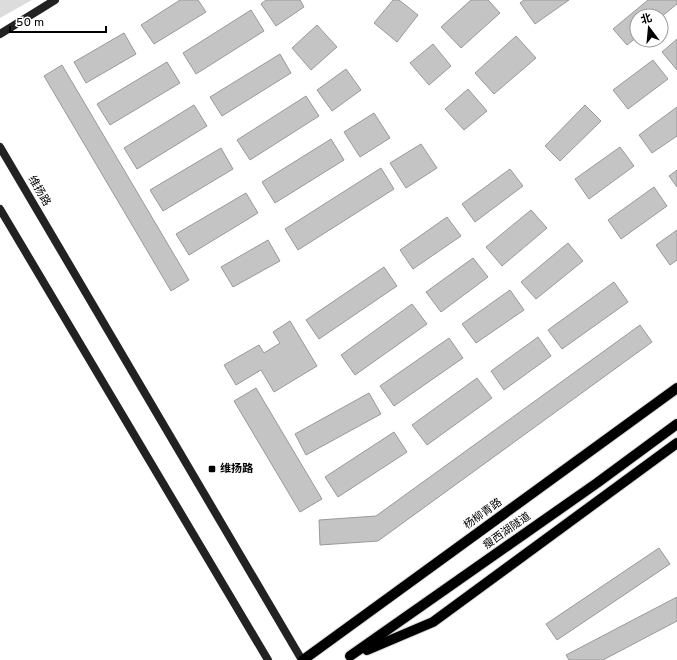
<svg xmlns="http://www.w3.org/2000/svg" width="677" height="660" viewBox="0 0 677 660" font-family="Overpass,'Noto Sans SC',sans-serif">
<rect width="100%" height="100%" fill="#fff"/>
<path fill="#dcdcdc" d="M0 0H32L0 18Z"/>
<g fill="#c4c4c4" stroke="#999">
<path d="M180 0H198L206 12 154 44 141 25Z"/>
<path d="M266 0H300L304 7 276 26 261 4Z"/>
<path d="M393 0H399L418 15 397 42 374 23Z"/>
<path d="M471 0H488L500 13 461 48 441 27Z"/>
<path d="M524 0H569L535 24 520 3Z"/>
<path d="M648 0H677V4L661 17V16H637V37L627 45 613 29Z"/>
<path d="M251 10 264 31 196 74 183 53Z"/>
<path d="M317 25 337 47 311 70 292 48Z"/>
<path d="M124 33 136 54 86 83 74 62Z"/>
<path d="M516 36 536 58 494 94 475 73Z"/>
<path d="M677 39V70L662 52Z"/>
<path d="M433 44 451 66 429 85 410 63Z"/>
<path d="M280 54 291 73 222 116 210 97Z"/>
<path d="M653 60 668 79 628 109 613 90Z"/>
<path d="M167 62 180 83 110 125 97 104Z"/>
<path d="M62 65 189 280 171 291 44 76Z"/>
<path d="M346 69 361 90 332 111 317 90Z"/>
<path d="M468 89 487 111 464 130 445 109Z"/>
<path d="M306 96 319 116 250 160 237 140Z"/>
<path d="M194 105 207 126 137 169 124 148Z"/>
<path d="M585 105 601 121 560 161 545 146Z"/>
<path d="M677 107V136L652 153 639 135Z"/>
<path d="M374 113 390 138 360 157 344 132Z"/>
<path d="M331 139 344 160 275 203 262 182Z"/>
<path d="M421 144 437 168 406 188 390 163Z"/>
<path d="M620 147 634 166 589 199 575 179Z"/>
<path d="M221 148 233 169 163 211 150 190Z"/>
<path d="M381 168 394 189 298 250 285 229Z"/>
<path d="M510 169 523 186 475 222 462 204Z"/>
<path d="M677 170V187L669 176Z"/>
<path d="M654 187 667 206 621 239 608 220Z"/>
<path d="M246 193 258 213 189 255 176 234Z"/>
<path d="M531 210 547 228 502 266 486 247Z"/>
<path d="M447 217 461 236 413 269 400 250Z"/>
<path d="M677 230V260L670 265 656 245Z"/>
<path d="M268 240 280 261 233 287 221 267Z"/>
<path d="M568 243 583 261 536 299 521 282Z"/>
<path d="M473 258 488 277 441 312 426 292Z"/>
<path d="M384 267 397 286 319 339 306 320Z"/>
<path d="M614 282 628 302 562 349 548 330Z"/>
<path d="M510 290 524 310 476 343 462 324Z"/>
<path d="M412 304 427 324 355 375 341 355Z"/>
<path d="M290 321 317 366 274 392 261 370 236 385 224 365 259 345 264 353 280 343 273 332Z"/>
<path d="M640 325 652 342 378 541 320 545 319 520 376 516Z"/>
<path d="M538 337 551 356 504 390 491 371Z"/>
<path d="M449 338 463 358 394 406 380 386Z"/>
<path d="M477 378 492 398 427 445 412 425Z"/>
<path d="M256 388 322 499 300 512 234 401Z"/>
<path d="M369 393 381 414 306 455 295 434Z"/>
<path d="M394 432 407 452 338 497 325 477Z"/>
<path d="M659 548 670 564 557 640 546 624Z"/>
<path d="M677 597V621L603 660H569L566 655Z"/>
</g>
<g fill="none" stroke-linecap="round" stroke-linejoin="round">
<defs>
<g id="primary">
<path d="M367 650 433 622 677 443"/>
<path d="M350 656 597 483 677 424"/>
<path d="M303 660 677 388"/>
</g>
</defs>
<use href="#primary" stroke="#dbdbdb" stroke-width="12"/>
<g stroke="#222" stroke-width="8">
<path d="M0 34 55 0"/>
<path d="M0 147 302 660"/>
<path d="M0 209 268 660"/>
</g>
<use href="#primary" stroke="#000" stroke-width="10"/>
</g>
<rect fill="#000" stroke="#fff" stroke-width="1.5" x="208" y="465" width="8" height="8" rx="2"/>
<g text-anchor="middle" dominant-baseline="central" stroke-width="3.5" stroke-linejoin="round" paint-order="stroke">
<g font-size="11" fill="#000" stroke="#fff">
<text transform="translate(39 191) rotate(60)">维扬路</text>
<text transform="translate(483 514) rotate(-36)">杨柳青路</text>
<text transform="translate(507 531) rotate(-35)">瘦西湖隧道</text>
</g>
<g font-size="11" font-weight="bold" fill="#000" stroke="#fff" text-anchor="start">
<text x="220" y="469">维扬路</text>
</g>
</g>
<g transform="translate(649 28) rotate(344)"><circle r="19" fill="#ffffff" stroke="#999999"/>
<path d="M0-3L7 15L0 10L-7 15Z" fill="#000000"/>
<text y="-6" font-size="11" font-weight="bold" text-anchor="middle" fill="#000000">北</text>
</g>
<path d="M10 26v6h96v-6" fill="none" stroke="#000000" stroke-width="2"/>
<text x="16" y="26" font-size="12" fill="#000000" stroke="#ffffff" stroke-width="3" paint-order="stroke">50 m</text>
</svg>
